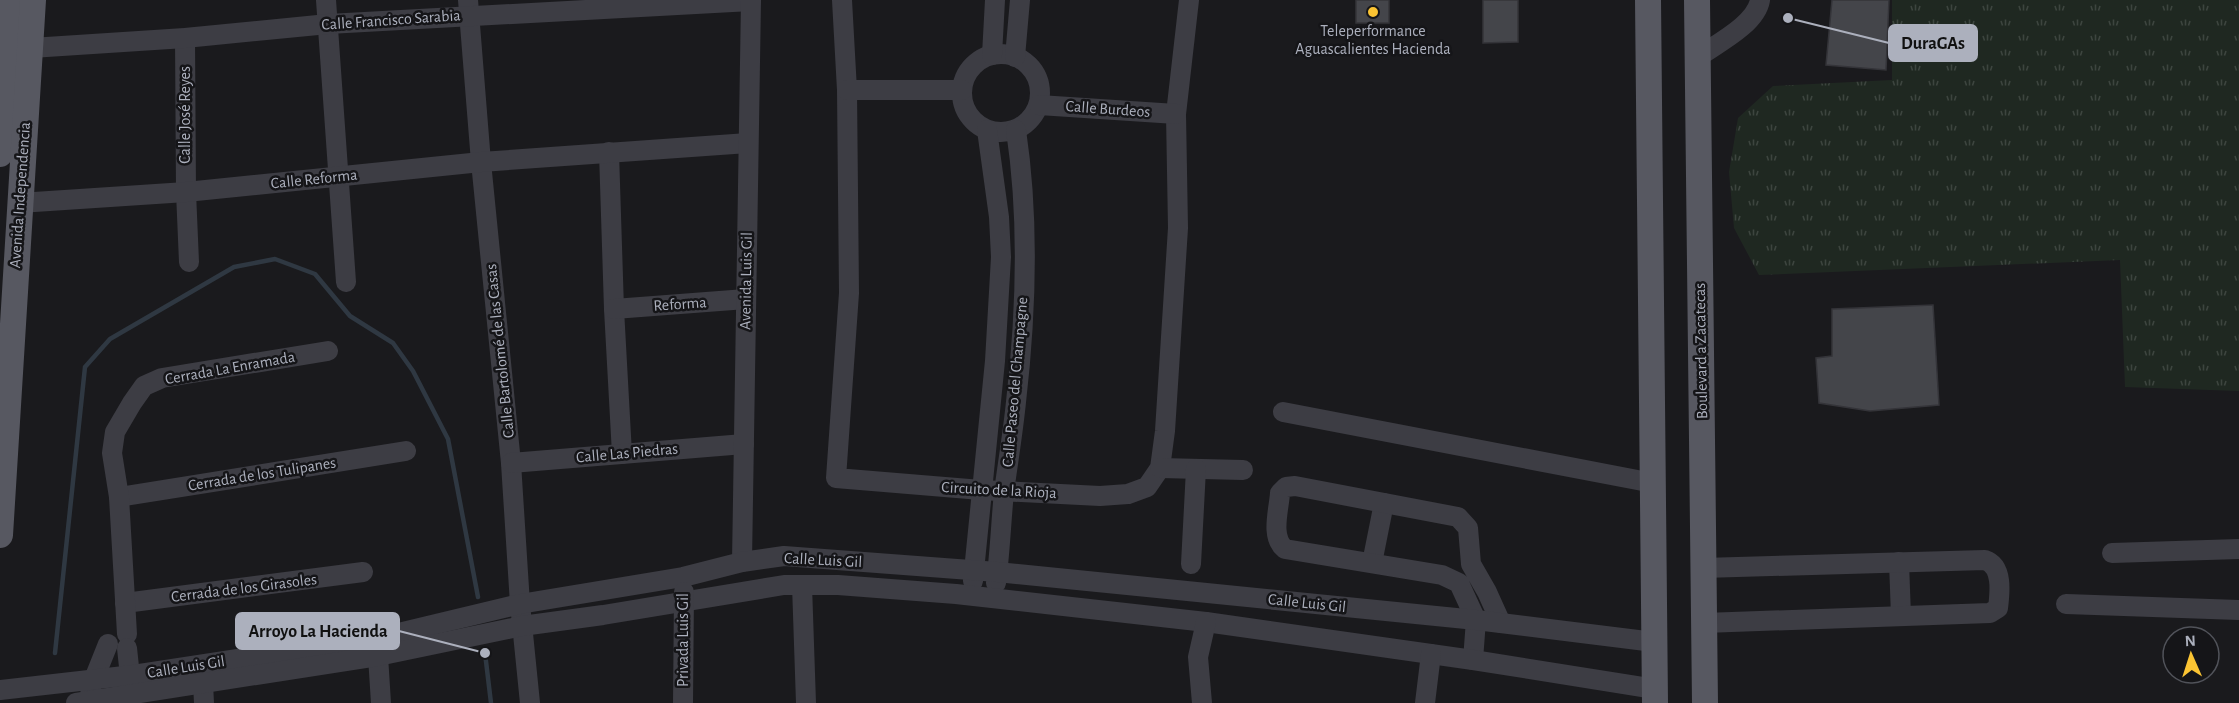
<svg xmlns="http://www.w3.org/2000/svg" width="2239" height="703" viewBox="0 0 2239 703" font-family="'Alegreya Sans',sans-serif">
<defs>
<pattern id="grass-tufts" width="24" height="20" patternUnits="userSpaceOnUse" patternTransform="scale(1.5)"><rect width="24" height="20" fill="#1f2821"/><path d="M3 7l-1-3M5 7V3M7 7l1-3M15 17l-1-3M17 17v-4M19 17l1-3" fill="none" stroke="#3d453f"/></pattern>
</defs>
<rect width="100%" height="100%" fill="#1a1a1d"/>
<path fill="url(#grass-tufts)" d="M1892 0H2239V391L2125 387 2120 260 1759 275 1734 228 1729 172 1738 118 1773 86 1892 80Z"/>
<g fill="none" stroke-linecap="round" stroke-linejoin="round">
<g stroke="#2f3842" stroke-width="4.5">
<path d="M55 653 85 367 110 339 234 267 275 259 315 274 350 316 393 343 413 371 448 439 478 597"/>
<path d="M485 653 491 703"/>
</g>
</g>
<g fill="#44454a" stroke="#343439" stroke-width="1.5">
<rect x="1356" y="0" width="33" height="23"/>
<path d="M1483 0H1518V42L1483 43Z"/>
<path d="M1832 0H1889L1886 70 1826 65Z"/>
<path d="M1933 305 1939 405 1870 411 1819 403 1816 358 1832 356V309Z"/>
</g>
<g fill="none" stroke-linecap="round" stroke-linejoin="round">
<g stroke="#3d3d44" stroke-width="20">
<path d="M326 0 346 282"/>
<path d="M468 0 481 162 511 463 520 604 530 703"/>
<path d="M842 0 847 90 849 293 836 478 981 490 1100 496 1128 494 1147 487 1160 468 1165 431 1178 228 1176 114 1189 0"/>
<path d="M185 38 186 192 189 262"/>
<path d="M31 48 185 38 328 24 751 1"/>
<circle cx="1001" cy="93" r="39"/>
<path d="M992 55 995 0"/>
<path d="M1015 57 1020 0"/>
<path d="M1698 57C1718 43 1756 24 1760 0"/>
<path d="M847 90H962"/>
<path d="M1039 105 1176 114"/>
<path d="M609 152 614 309 622 454"/>
<path d="M19 203 186 192 481 162 748 143"/>
<path d="M614 309 746 299"/>
<path d="M1283 412 1653 483"/>
<path d="M511 463 744 444"/>
<path d="M1160 468 1243 470"/>
<path d="M119 497 406 451"/>
<path d="M2112 553 2239 549"/>
<path d="M742 562 751 0"/>
<path d="M1899 562 1901 616"/>
<path d="M1372 563 1384 503"/>
<path d="M1191 564 1196 469"/>
<path d="M1703 568 1985 560C2003 566 2000 592 1998 608L1990 613 1704 623"/>
<path d="M973 581 995 361 1001 257 999 217 987 130"/>
<path d="M996 583C1000 553 1001 522 1004 492 1008 462 1013 432 1016 402 1026 315 1029 217 1016 130"/>
<path d="M802 585 806 703"/>
<path d="M125 603 363 572"/>
<path d="M2066 604 2239 610"/>
<path d="M127 634 119 497 112 453 115 432 132 403 144 386 162 378 328 351"/>
<path d="M127 648 129 667 140 685"/>
<path d="M378 656 381 703"/>
<path d="M1473 660 1476 620 1459 583 1442 575 1285 549C1270 537 1279 510 1280 493L1286 487 1295 486 1458 517 1468 528 1471 564 1487 592 1501 623"/>
<path d="M203 683 204 703"/>
<path d="M90 689 108 644"/>
<path d="M0 690 133 675 382 637 520 604 683 577 742 562 784 556 997 572 1476 620 1654 642"/>
<path d="M76 703 378 656 522 626 603 615 784 585H838L956 594 1206 622 1473 660 1655 689"/>
<path d="M683 703 684 592"/>
<path d="M1202 703 1198 657 1206 622"/>
<path d="M1425 703 1431 654"/>
</g>
<g stroke="#575861" stroke-width="26">
<path d="M1648 0 1655 703"/>
<path d="M1697 0 1705 703"/>
<path d="M0 154 10 0"/>
<path d="M0 535 33 0"/>
</g>
</g>
<circle fill="#fbc433" stroke="#151518" stroke-width="2" cx="1373" cy="12" r="6"/>
<g text-anchor="middle" dominant-baseline="central" stroke-width="5" stroke-linejoin="round" paint-order="stroke">
<g font-size="16" fill="#acb0bd" stroke="#151518">
<text transform="translate(391 20) rotate(-4)">Calle Francisco Sarabia</text>
<text transform="translate(1108 109) rotate(4)">Calle Burdeos</text>
<text transform="translate(185 115) rotate(-90)">Calle José Reyes</text>
<text transform="translate(314 179) rotate(-6)">Calle Reforma</text>
<text transform="translate(20 195) rotate(-86)">Avenida Independencia</text>
<text transform="translate(746 281) rotate(-89)">Avenida Luis Gil</text>
<text transform="translate(680 304) rotate(-4)">Reforma</text>
<text transform="translate(500 351) rotate(-96)">Calle Bartolomé de las Casas</text>
<text transform="translate(1701 351) rotate(-91)">Boulevard a Zacatecas</text>
<text transform="translate(230 368) rotate(-10)">Cerrada La Enramada</text>
<text transform="translate(1015 382) rotate(-85)">Calle Paseo del Champagne</text>
<text transform="translate(627 453) rotate(-5)">Calle Las Piedras</text>
<text transform="translate(262 474) rotate(-9)">Cerrada de los Tulipanes</text>
<text transform="translate(999 490) rotate(3)">Circuito de la Rioja</text>
<text transform="translate(823 560) rotate(3)">Calle Luis Gil</text>
<text transform="translate(244 588) rotate(-7)">Cerrada de los Girasoles</text>
<text transform="translate(1307 603) rotate(6)">Calle Luis Gil</text>
<text transform="translate(683 640) rotate(-90)">Privada Luis Gil</text>
<text transform="translate(186 667) rotate(-9)">Calle Luis Gil</text>
</g>
<g font-size="16" fill="#acb0bd" stroke="#151518">
<text x="1373" y="31">Teleperformance<tspan x="1373" dy="18">Aguascalientes Hacienda</tspan></text>
</g>
</g>
<path fill="none" stroke="#acb0bd" stroke-width="2" d="M1788 18L1889 43M485 653L399 631"/>
<g fill="#acb0bd" stroke="#151518" stroke-width="2">
<circle cx="1788" cy="18" r="6"/>
<circle cx="485" cy="653" r="6"/>
</g>
<g fill="#acb0bd" stroke="#acb0bd" stroke-width="2">
<rect x="1889" y="25" width="88" height="36" rx="6"/>
<rect x="236" y="613" width="163" height="36" rx="6"/>
</g>
<g font-size="18" text-anchor="middle" font-weight="bold" fill="#111">
<text x="1933" y="49">DuraGAs</text>
<text x="318" y="637">Arroyo La Hacienda</text>
</g>
<g transform="translate(2191 655) rotate(357)"><circle r="28" fill="#151518" stroke="#51535a" stroke-width="1.5"/>
<path d="M0-4.5L10 22L0 15L-10 22Z" fill="#fbc433"/>
<text y="-9" font-size="16" font-weight="bold" text-anchor="middle" fill="#acb0bd">N</text>
</g>
</svg>
